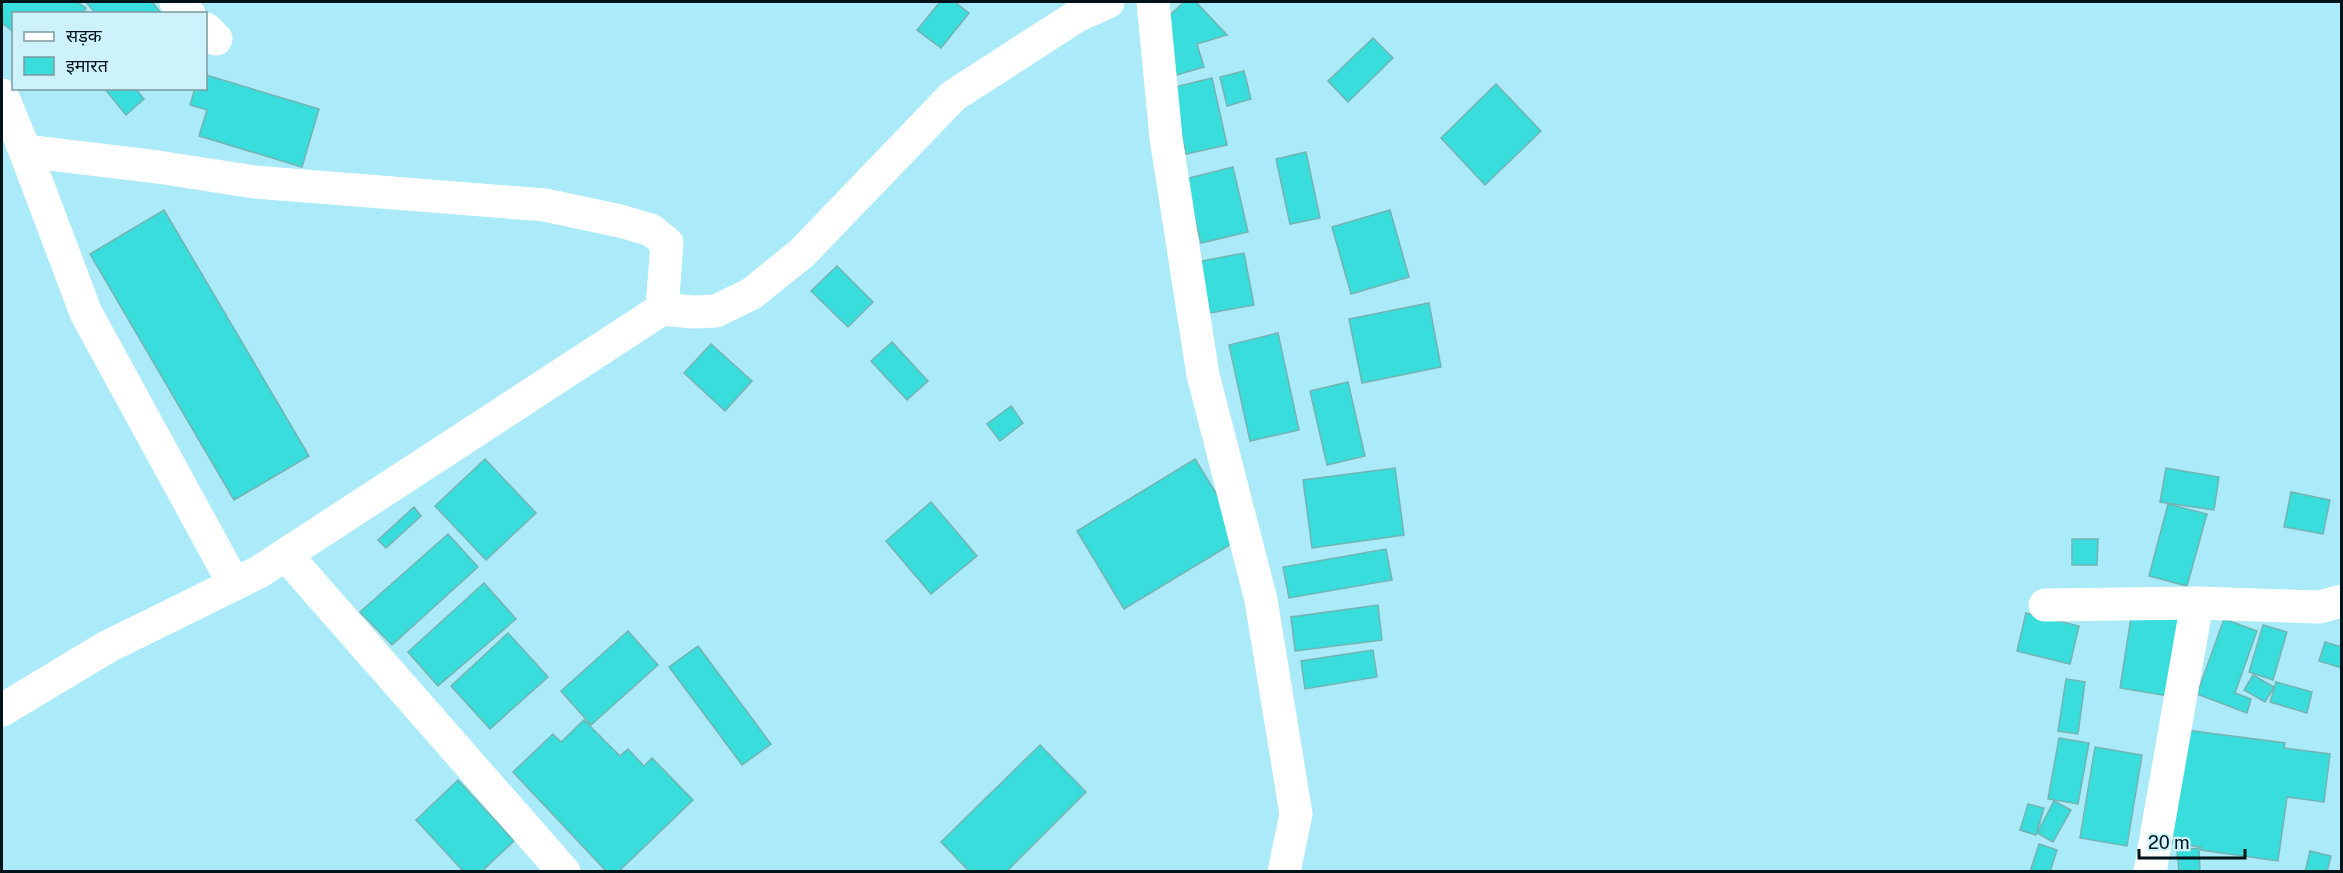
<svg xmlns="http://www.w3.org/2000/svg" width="2343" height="873" viewBox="0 0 2343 873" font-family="'Public Sans','Noto Sans Devanagari',sans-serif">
<rect width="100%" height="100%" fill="#abeaf9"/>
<g fill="#38dddc" stroke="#73b4b3" stroke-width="1.5">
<path d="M2 2H77L86 8 82 14H14V32L2 23Z"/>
<path d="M86 2H152L162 14H96Z"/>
<path d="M940 2H955L969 13 941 48 917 30Z"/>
<path d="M1184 2H1196L1227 35 1197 44 1204 67 1163 79 1168 17Z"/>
<path d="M1373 38 1393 58 1348 102 1328 81Z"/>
<path d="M1244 71 1251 99 1227 106 1220 77Z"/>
<path d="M206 75 319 109 302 167 199 136 207 110 190 105 195 88H206Z"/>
<path d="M1212 78 1227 145 1186 154 1171 88Z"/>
<path d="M1496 84 1541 131 1485 185 1441 138Z"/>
<path d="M104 88H135L144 99 126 115Z"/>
<path d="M1306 152 1320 218 1290 224 1276 159Z"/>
<path d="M1233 167 1248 232 1201 243 1185 179Z"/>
<path d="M164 210 309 456 234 500 90 254Z"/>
<path d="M1390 210 1409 277 1351 294 1332 227Z"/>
<path d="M1244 253 1254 305 1205 314 1196 262Z"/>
<path d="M837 266 873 302 848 327 811 291Z"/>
<path d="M1429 303 1441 367 1362 383 1349 319Z"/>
<path d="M1278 333 1299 430 1250 441 1229 345Z"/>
<path d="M892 342 928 381 907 400 871 361Z"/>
<path d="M711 344 752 381 725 411 684 373Z"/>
<path d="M1348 382 1365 456 1327 465 1310 391Z"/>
<path d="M1011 406 1023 423 1000 441 987 424Z"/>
<path d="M485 459 536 513 486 560 435 506Z"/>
<path d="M1195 459 1243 537 1124 609 1077 531Z"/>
<path d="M1395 468 1404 535 1312 548 1303 480Z"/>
<path d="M2166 468 2219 477 2214 510 2160 502Z"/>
<path d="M2291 492 2330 500 2323 534 2284 527Z"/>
<path d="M931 502 977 556 931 594 886 541Z"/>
<path d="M2168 504 2207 514 2187 586 2149 576Z"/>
<path d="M414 507 421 516 386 548 378 540Z"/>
<path d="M448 534 478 567 392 645 360 612Z"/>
<path d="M2072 539H2098L2097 565H2072Z"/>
<path d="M1386 549 1392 580 1289 598 1283 567Z"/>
<path d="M484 583 516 619 438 686 408 652Z"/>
<path d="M1378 605 1382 640 1295 651 1291 617Z"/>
<path d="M2132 611 2180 619 2168 696 2120 688Z"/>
<path d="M2026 613 2079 626 2070 664 2017 651Z"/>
<path d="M2224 619 2257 631 2235 693 2251 699 2247 713 2197 694Z"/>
<path d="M2263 625 2287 632 2273 680 2249 672Z"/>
<path d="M628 631 658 665 591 725 561 691Z"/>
<path d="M508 633 548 677 490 729 451 686Z"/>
<path d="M2325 642 2342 647V668L2319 661Z"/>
<path d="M698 646 771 744 742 765 669 667Z"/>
<path d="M1373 650 1377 677 1305 689 1301 661Z"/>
<path d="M2253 675 2274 687 2265 702 2244 690Z"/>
<path d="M2066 679 2085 682 2078 734 2058 731Z"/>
<path d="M2276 682 2312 692 2307 713 2270 702Z"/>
<path d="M584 720 620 756 628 749 644 766 652 758 693 800 618 872H607L513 772 553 734 561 742Z"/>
<path d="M2186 730 2285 743 2284 748 2330 754 2324 802 2287 797 2278 861 2201 850V847L2171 843Z"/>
<path d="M2059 738 2089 743 2078 804 2048 799Z"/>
<path d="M1040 745 1086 792 1006 872H970L941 842Z"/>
<path d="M2095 747 2142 755 2127 846 2080 838Z"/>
<path d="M458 780 514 841 481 872H464L416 820Z"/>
<path d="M2054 801 2071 810 2053 842 2037 833Z"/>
<path d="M2028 804 2044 808 2036 835 2020 830Z"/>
<path d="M2039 844 2057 850 2050 872H2030Z"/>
<path d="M2199 848 2200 872H2179L2177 850Z"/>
<path d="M2310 851 2331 856 2327 872H2305Z"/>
</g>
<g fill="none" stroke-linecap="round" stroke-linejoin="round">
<g stroke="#fff" stroke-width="33">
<path d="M176 2 189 14"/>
<path d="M1153 2 1166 138 1203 375 1261 600 1296 814 1284 872"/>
<path d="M206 29 216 39"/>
<path d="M2 95 25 151 86 313 234 584"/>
<path d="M25 151 158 167 254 182 545 205 620 221 651 230 667 243 662 309"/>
<path d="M286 555 564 872"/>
<path d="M2045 605 2197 603"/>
<path d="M2 710 107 647 259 572 662 309 693 312 716 311 751 294 802 253 953 96 1077 16 1108 2"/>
<path d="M2150 872 2197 603 2319 607 2342 601"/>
</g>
</g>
<rect width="2343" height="873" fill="none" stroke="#001318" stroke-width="6"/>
<rect x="12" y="12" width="195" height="78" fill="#cef2fb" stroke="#7c99a0" stroke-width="1.5"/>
<rect x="24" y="32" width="30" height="9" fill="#ffffff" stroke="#7c99a0" stroke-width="1.5"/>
<text x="66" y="42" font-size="18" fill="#001318">सड़क</text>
<rect x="24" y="57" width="30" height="18" fill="#38dddc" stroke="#7c99a0" stroke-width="1.5"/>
<text x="66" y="72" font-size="18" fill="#001318">इमारत</text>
<path d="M2139 849v9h106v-9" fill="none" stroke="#001318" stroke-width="3"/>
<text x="2148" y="849" font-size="18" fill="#001318" stroke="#cef2fb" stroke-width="4.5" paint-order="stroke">20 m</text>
</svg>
